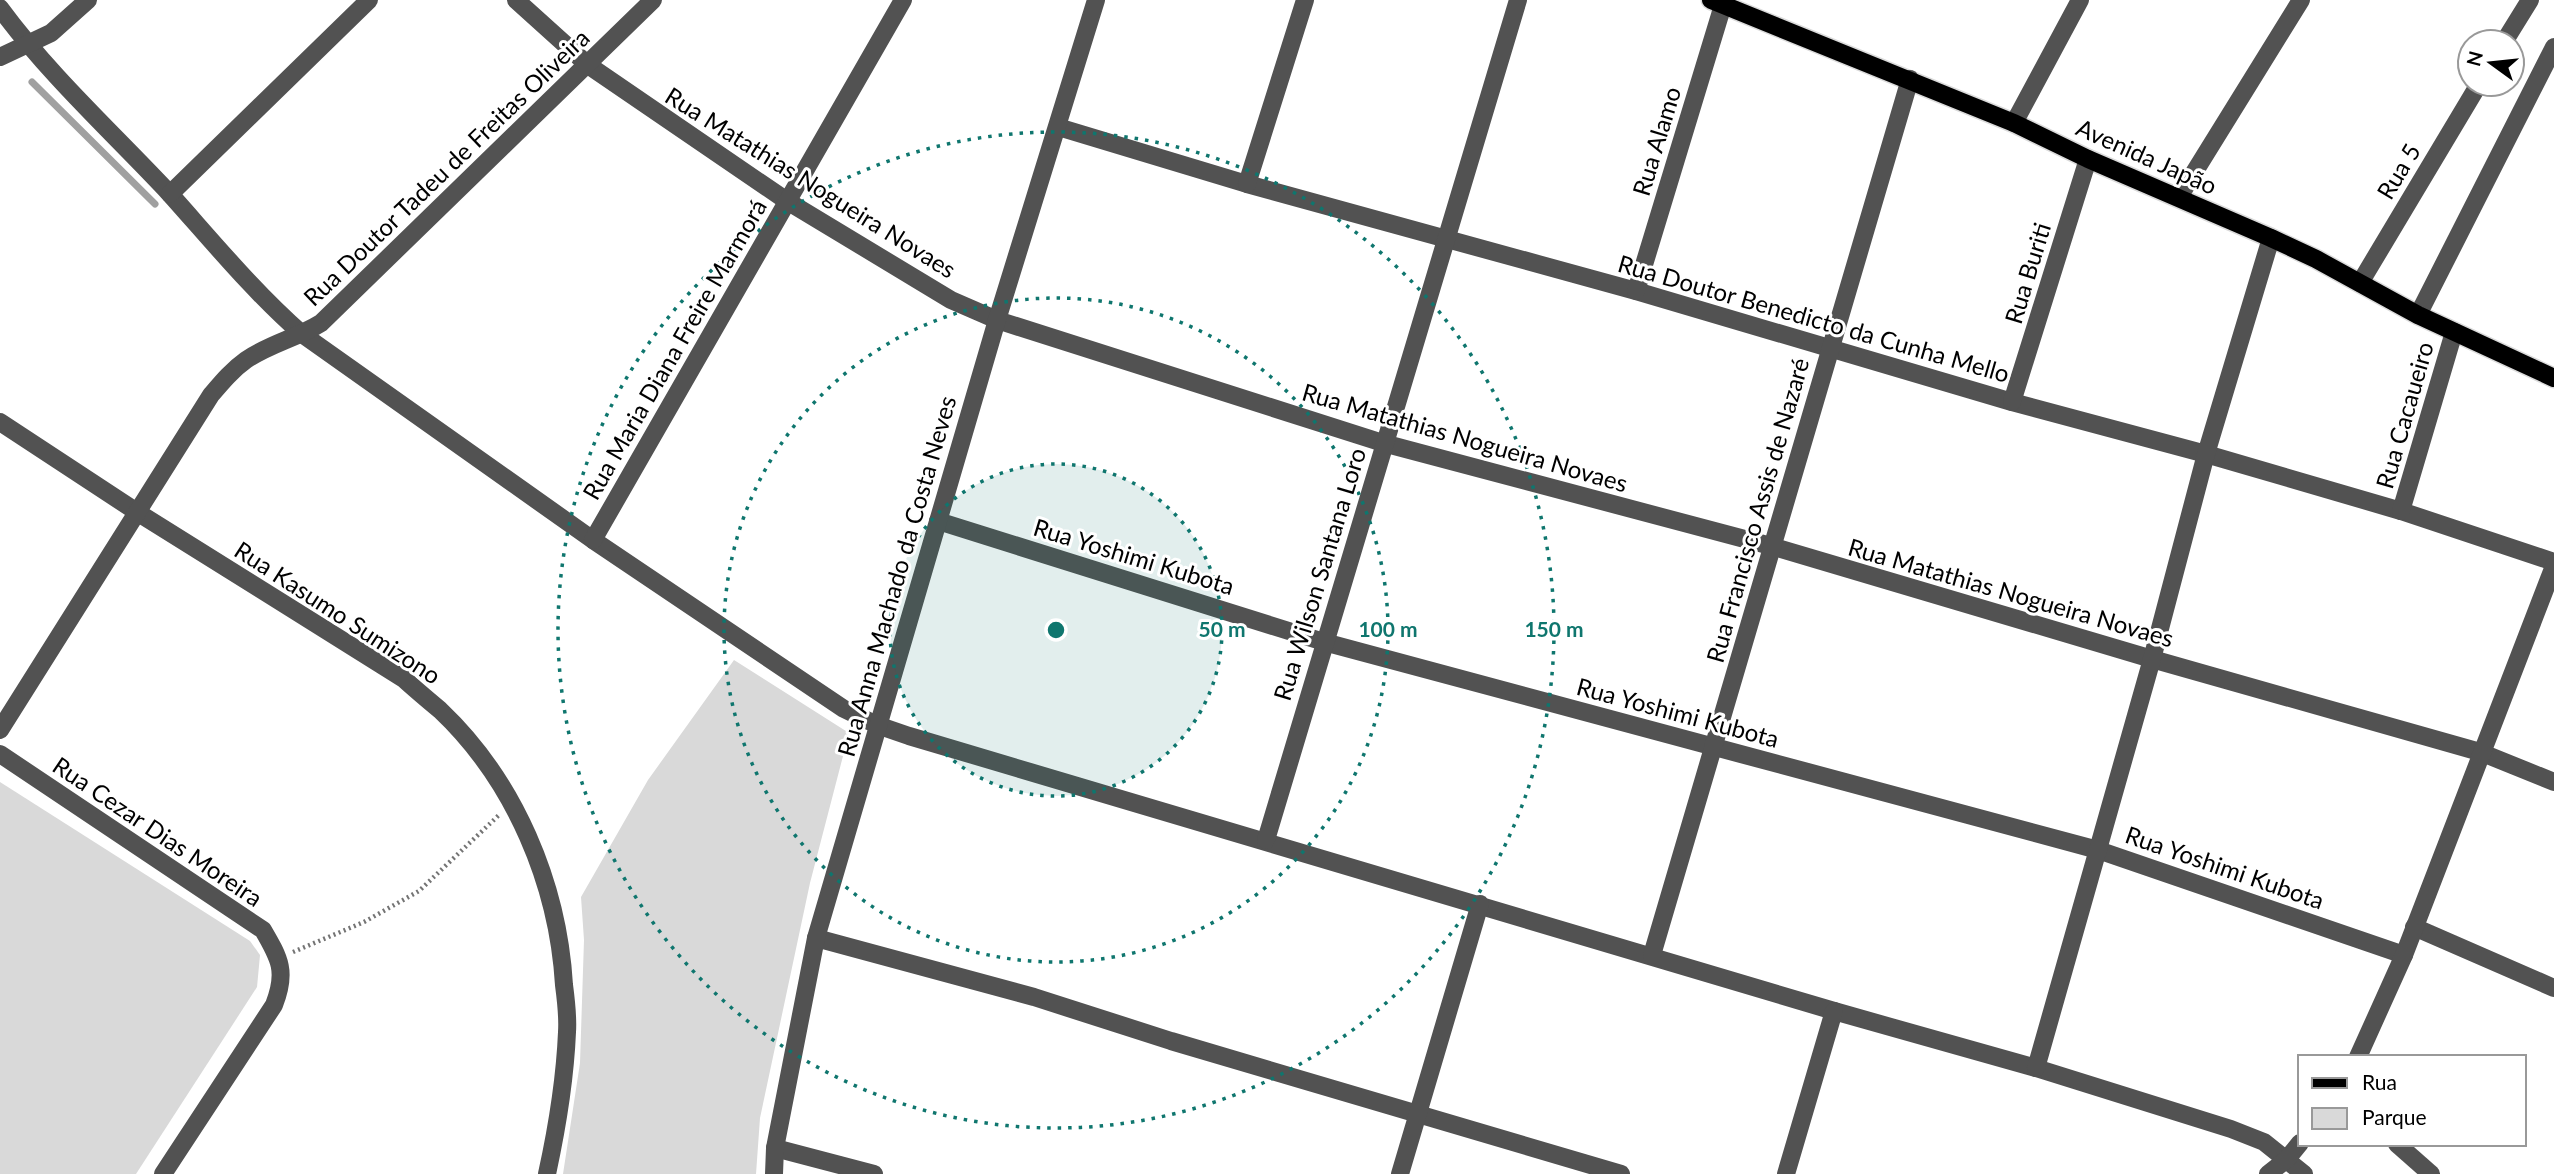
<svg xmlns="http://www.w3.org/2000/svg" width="2554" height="1174" viewBox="0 0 2554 1174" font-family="Lato,sans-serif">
<rect width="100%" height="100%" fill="#fff"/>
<g fill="#d9d9d9">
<path d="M734 660 849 733 810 883 760 1118 756 1174H563L580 1063 584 940 581 897 648 780Z"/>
<path d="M0 782 250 941 260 955 257 987 136 1174H0Z"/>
</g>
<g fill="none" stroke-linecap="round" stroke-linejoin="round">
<path stroke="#a0a0a0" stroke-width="7" d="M32 82 155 204"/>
<defs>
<path id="major" d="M1711 0 2014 123 2088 159 2271 238 2316 259 2418 315 2554 378"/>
</defs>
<use href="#major" stroke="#dbdbdb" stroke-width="21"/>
<path stroke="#747474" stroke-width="4.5" stroke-dasharray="2 3.5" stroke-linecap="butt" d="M293 952 364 922 419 891 499 815"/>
<g stroke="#525252" stroke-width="18">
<path d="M516 0 588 65 787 201 951 300 997 320 1383 443 1771 546 2152 659 2480 752 2554 782"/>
<path d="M0 8C50 76 113 133 170 194 213 242 254 292 302 334L593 540 844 709 877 725 909 736 1834 1011 2036 1068 2231 1129 2264 1142 2304 1174"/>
<path d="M2504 42 2530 0"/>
<path d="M0 57 51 33 88 0"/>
<path d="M2014 123 2080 0"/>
<path d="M1058 127 1247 184 1636 291 2012 402 2206 454 2401 511 2554 562"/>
<path d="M1247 184 1305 0"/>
<path d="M170 194 369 0"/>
<path d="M2179 197 2301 0"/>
<path d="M2360 283 2479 84"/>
<path d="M1636 291 1723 5"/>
<path d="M2418 315 2554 47"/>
<path d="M2012 402 2088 159"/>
<path d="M0 422 137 512 404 679C416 690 428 700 440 710 515 781 558 884 564 985 566 1000 568 1017 567 1032 565 1080 557 1128 547 1174"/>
<path d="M2401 511 2454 332"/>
<path d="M938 521 1324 642 2098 850 2404 955"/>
<path d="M593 540 903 0"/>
<path d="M0 730 211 395C222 382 232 370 246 360 269 344 297 338 321 323L653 0"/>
<path d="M0 754 263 930C280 959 287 972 274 1005L163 1174"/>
<path d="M1266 840 1518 0"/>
<path d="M2414 927 2554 988"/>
<path d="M816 938 1034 997 1171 1041 1621 1174"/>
<path d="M1652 955 1910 79"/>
<path d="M2358 1057 2404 955 2554 566"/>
<path d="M2036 1068 2152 659 2206 454 2271 238"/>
<path d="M2397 1144 2431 1174"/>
<path d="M775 1148 874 1174"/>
<path d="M774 1174 775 1148 816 938 997 320 1096 0"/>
<path d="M1400 1174 1480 904"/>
<path d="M1786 1174 1834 1011"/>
<path d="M2268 1174 2287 1159 2300 1143"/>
</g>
<use href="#major" stroke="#000" stroke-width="18"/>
</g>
<circle cx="1056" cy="630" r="166" fill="#0f766e" fill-opacity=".12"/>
<g fill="none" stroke="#0f766e" stroke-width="3.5" stroke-dasharray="3.5 7">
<circle cx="1056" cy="630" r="166"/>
<circle cx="1056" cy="630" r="332"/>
<circle cx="1056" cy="630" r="498"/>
</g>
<g text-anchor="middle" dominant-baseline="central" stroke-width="6" stroke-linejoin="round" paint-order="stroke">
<g font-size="24" fill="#000" stroke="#fff">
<text transform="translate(1656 141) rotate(-73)">Rua Alamo</text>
<text transform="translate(2147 156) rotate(24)">Avenida Japão</text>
<text transform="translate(446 167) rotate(-44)">Rua Doutor Tadeu de Freitas Oliveira</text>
<text transform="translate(2398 171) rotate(-59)">Rua 5</text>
<text transform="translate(811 182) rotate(32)">Rua Matathias Nogueira Novaes</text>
<text transform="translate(2027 273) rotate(-73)">Rua Buriti</text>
<text transform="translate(1814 318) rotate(16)">Rua Doutor Benedicto da Cunha Mello</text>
<text transform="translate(674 349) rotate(-60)">Rua Maria Diana Freire Marmorá</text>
<text transform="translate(2404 415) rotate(-74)">Rua Cacaueiro</text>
<text transform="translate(1465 437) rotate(16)">Rua Matathias Nogueira Novaes</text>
<text transform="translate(1757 510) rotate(-74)">Rua Francisco Assis de Nazaré</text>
<text transform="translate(1134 556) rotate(17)">Rua Yoshimi Kubota</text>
<text transform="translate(1319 574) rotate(-73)">Rua Wilson Santana Loro</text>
<text transform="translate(896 576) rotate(-74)">Rua Anna Machado da Costa Neves</text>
<text transform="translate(2011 592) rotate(16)">Rua Matathias Nogueira Novaes</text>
<text transform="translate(338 612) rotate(33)">Rua Kasumo Sumizono</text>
<text transform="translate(1678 712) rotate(15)">Rua Yoshimi Kubota</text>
<text transform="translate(158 831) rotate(34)">Rua Cezar Dias Moreira</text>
<text transform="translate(2225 867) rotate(19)">Rua Yoshimi Kubota</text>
</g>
</g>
<circle cx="1056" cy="630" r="10" fill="#0f766e" stroke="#fff" stroke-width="3.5"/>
<g font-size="21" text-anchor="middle" font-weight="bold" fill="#0f766e" stroke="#fff" stroke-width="6" stroke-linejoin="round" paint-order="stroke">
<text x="1222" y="637">50 m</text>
<text x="1388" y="637">100 m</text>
<text x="1554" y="637">150 m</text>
</g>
<rect x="2298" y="1055" width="228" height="91" fill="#ffffff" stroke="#999999" stroke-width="2"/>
<rect x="2312" y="1078" width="35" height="10" fill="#000000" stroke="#999999" stroke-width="2"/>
<text x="2362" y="1090" font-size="21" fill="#000000">Rua</text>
<rect x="2312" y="1108" width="35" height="21" fill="#d9d9d9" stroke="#999999" stroke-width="2"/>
<text x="2362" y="1125" font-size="21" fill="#000000">Parque</text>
<g transform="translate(2491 63) rotate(285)"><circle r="33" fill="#ffffff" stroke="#999999" stroke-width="2"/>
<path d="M0-5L12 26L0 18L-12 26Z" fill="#000000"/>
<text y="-10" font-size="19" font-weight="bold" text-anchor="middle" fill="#000000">N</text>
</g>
</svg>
